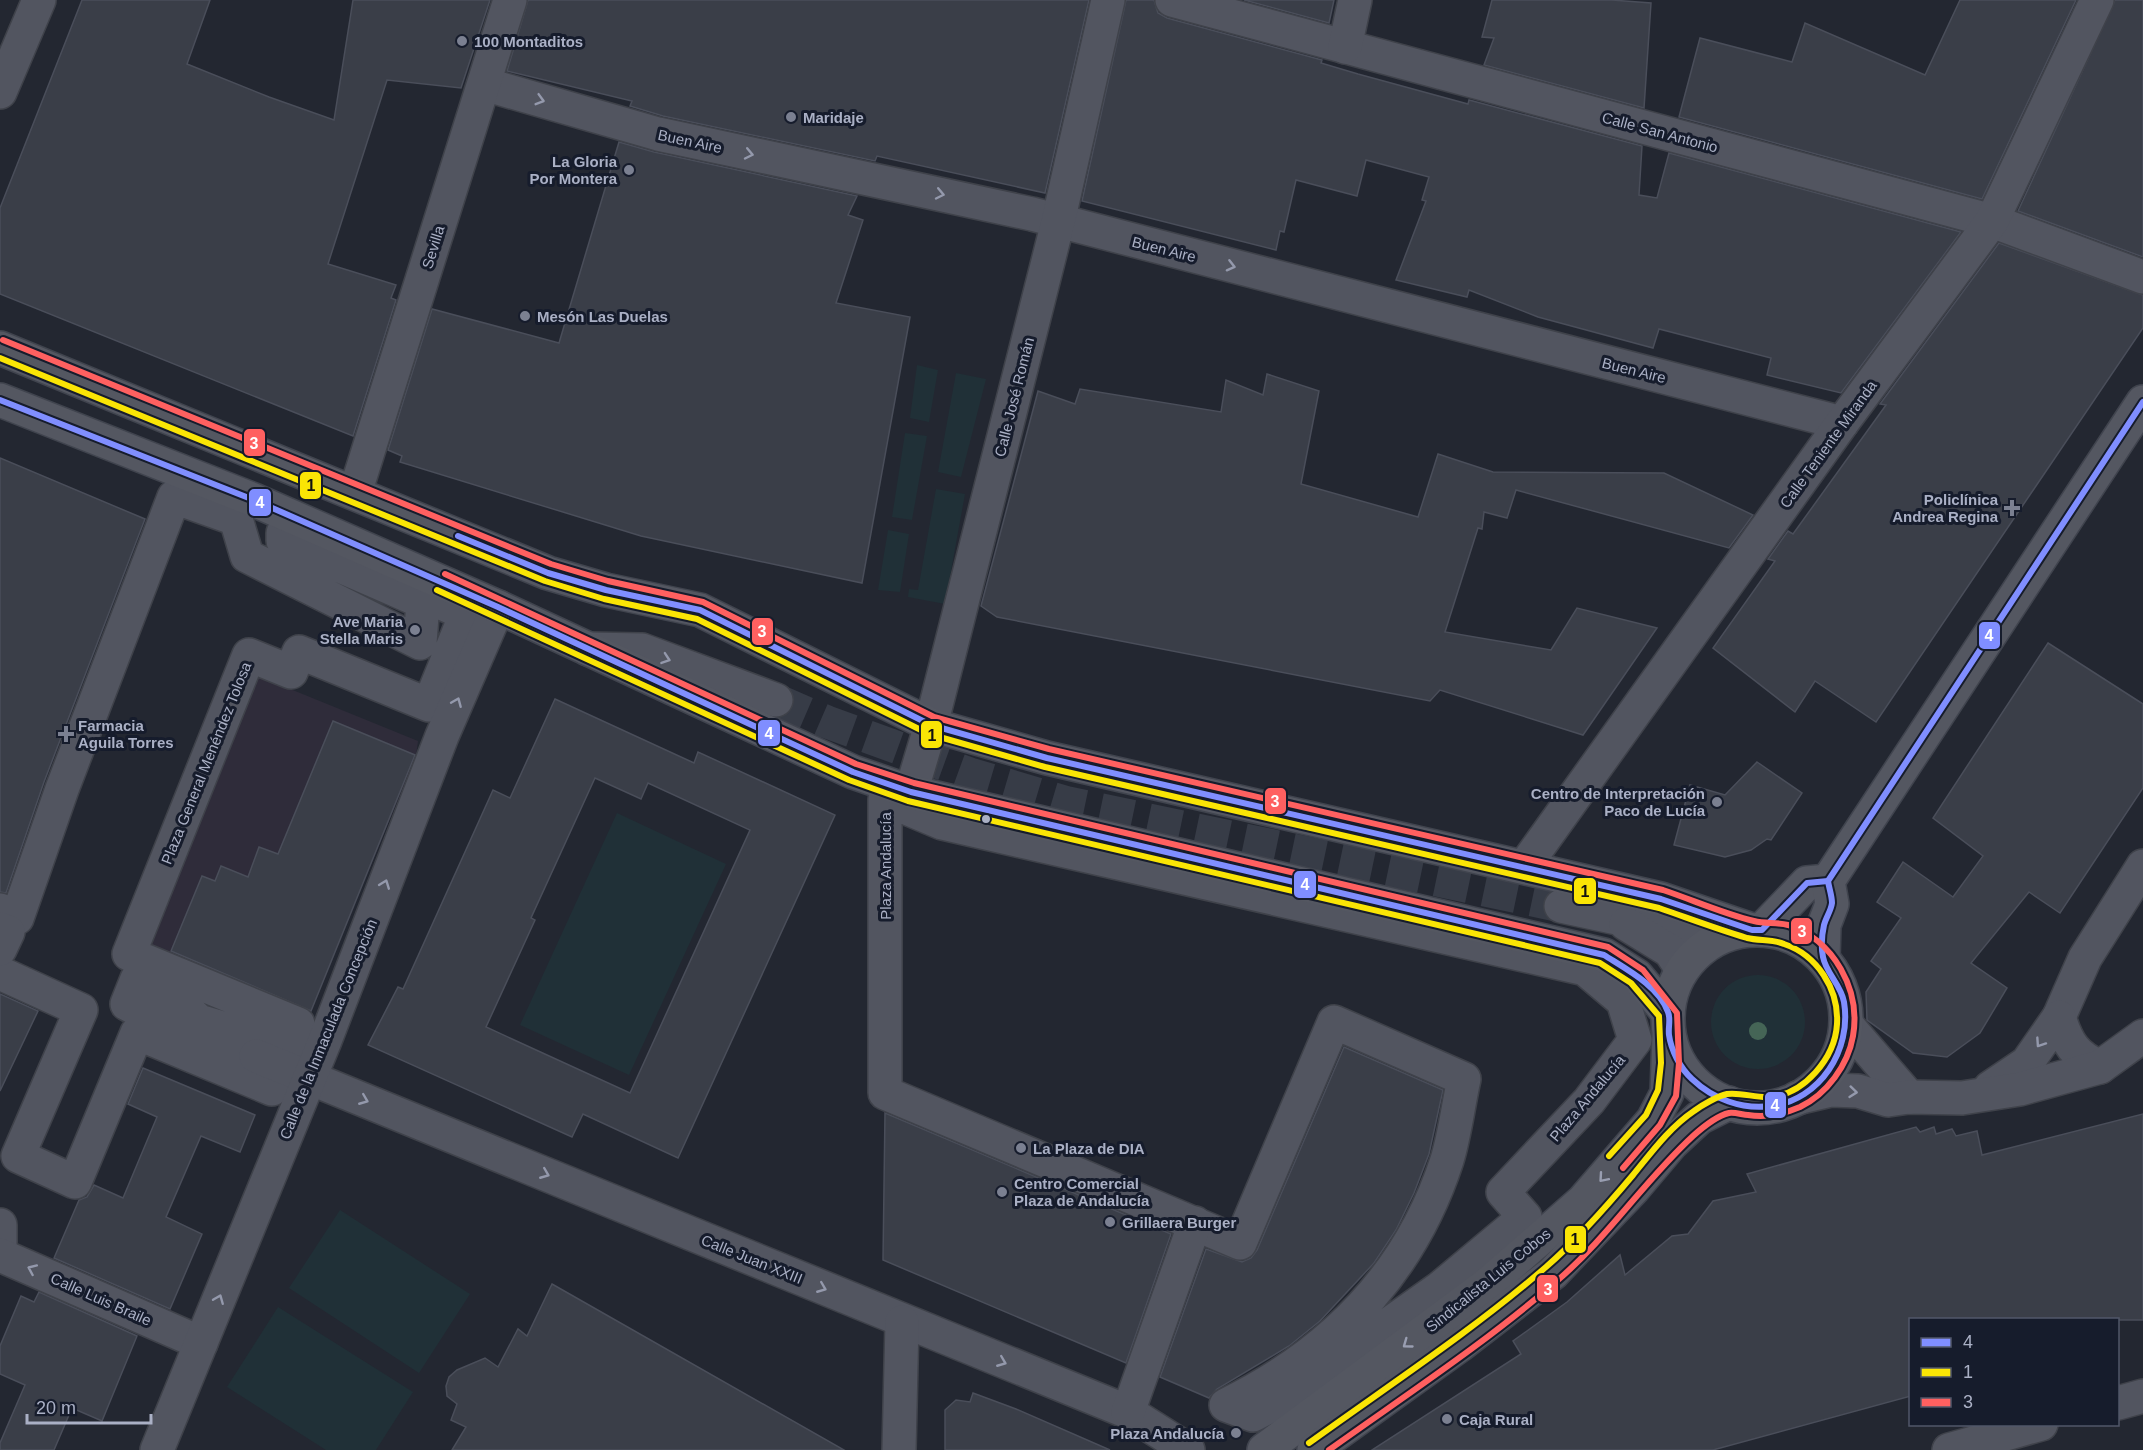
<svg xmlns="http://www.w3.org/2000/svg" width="2143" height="1450" viewBox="0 0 2143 1450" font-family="Helvetica,sans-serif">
<rect width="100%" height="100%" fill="#232731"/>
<path fill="#2f2c3a" d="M251 673 418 741 416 756 309 1014 142 946Z"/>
<g fill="#203037">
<path d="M917 365 938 370 929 422 910 418Z"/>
<path d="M956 373 986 379 961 477 938 472Z"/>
<path d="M905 433 927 436 912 520 892 517Z"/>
<path d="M936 489 965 494 945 604 908 597 909 589 918 590Z"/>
<path d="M888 530 909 534 900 592 878 590Z"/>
<path d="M617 813 726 864 629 1075 520 1025Z"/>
<circle cx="1758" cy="1022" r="47"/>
<path d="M340 1210 470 1294 419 1373 289 1288Z"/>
<path d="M278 1307 413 1392 376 1450H326L227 1387Z"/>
</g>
<g fill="#3a3e48" stroke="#4a4e5a" stroke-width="1.5" fill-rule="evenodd">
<path d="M82 0H210L187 64 269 97 334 120 353 0H490L461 88 387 80 328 264 396 285 391 298 396 300 353 436 0 294V208Z"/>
<path d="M528 0H1089L1045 193 877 156 875 161 663 116 630 106 632 101 507 71Z"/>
<path d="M1126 0H1154L1158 13 1167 18 1322 60 1321 63 1358 74 1468 104 1469 100 1642 146 1639 195 1657 198 1669 153 1961 232 1841 393 1767 375 1771 358 1659 329 1653 348 1538 317 1469 290 1467 297 1396 280 1426 201 1422 200 1429 177 1366 160 1357 196 1296 180 1284 232 1280 231 1276 250 1082 201Z"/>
<path d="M1244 0H1334L1329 23Z"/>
<path d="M1492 0H1612L1651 3 1644 108 1484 65 1494 38 1482 37Z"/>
<path d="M1960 0H2076L1982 199 1679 117 1700 38 1792 62 1805 23 1925 75Z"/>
<path d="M2115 0H2143V257L2018 211Z"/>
<path d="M619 142 654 152 857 196 848 215 863 220 836 303 910 317 862 583 641 536 400 462 402 456 388 450 432 309 559 343Z"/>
<path d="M1999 243 2143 295V328L1876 722 1815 681 1795 712 1713 648 1775 561 1768 559 1788 531 1793 534 1886 405 1880 404Z"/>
<path d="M1267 374 1319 391 1301 484 1418 517 1438 454 1493 472 1664 473 1753 515 1729 548 1516 490 1507 518 1484 512 1482 529 1478 528 1445 632 1551 650 1577 608 1657 628 1583 735 1440 690 1430 701 997 617 981 606 1038 391 1075 404 1080 389 1221 412 1226 380 1263 395Z"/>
<path d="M0 458 145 519 44 782 6 893 0 892Z"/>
<path d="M2048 643 2143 704V788L2060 913 2029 892 1971 963 2007 988 1980 1033 1947 1057 1913 1053 1867 1020 1866 992 1881 969 1871 961 1901 918 1877 902 1903 862 1953 897 1983 856 1933 818Z"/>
<path d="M555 699 694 763 698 752 835 815 678 1158 583 1114 572 1137 368 1045 398 987 403 989 493 790 510 798ZM595 778 641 799 648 783 750 830 630 1093 486 1027 535 920 531 918Z"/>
<path d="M333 721 415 755 311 1011 171 951 202 876 215 881 221 866 248 877 259 847 278 854Z"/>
<path d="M1757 762 1802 793 1771 840 1767 839 1751 850 1725 857 1674 845 1690 785 1725 795Z"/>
<path d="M0 994 38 1011 0 1091Z"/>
<path d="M1344 1047 1443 1090 1429 1154 1414 1193 1396 1230 1374 1263 1320 1321 1289 1346 1217 1389 1209 1398 1160 1377 1206 1249 1242 1262 1251 1258 1257 1250Z"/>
<path d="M143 1068 255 1115 240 1152 201 1136 166 1217 202 1234 170 1309 54 1258 79 1200 87 1197 94 1185 123 1198 157 1117 128 1104Z"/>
<path d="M885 1113 1171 1234 1126 1363 883 1260Z"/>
<path d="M2143 1114V1320H1911V1396L1713 1450H1372L1521 1354 1513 1341 1567 1302 1620 1255 1625 1275 1672 1236 1688 1234 1713 1201 1756 1192 1747 1174 1916 1127 1920 1132 1934 1127 1936 1134 1952 1129 1956 1136 1977 1131 1982 1155Z"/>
<path d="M552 1284 844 1450H452L466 1427 451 1420 457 1404 447 1396 446 1386 449 1377 457 1370 485 1358 498 1367 518 1329 527 1336Z"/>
<path d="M39 1292 137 1336 102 1421 72 1408 54 1450H0V1443L25 1385 0 1374V1346L21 1296 34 1302Z"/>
<path d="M973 1393 1016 1409 1110 1450H945V1410L956 1400 970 1402Z"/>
</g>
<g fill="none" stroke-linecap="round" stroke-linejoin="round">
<path stroke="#373c47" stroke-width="33" stroke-dasharray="33 16" stroke-linecap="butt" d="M776 700 827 722 970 774 1068 803 1561 906"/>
<defs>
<g id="minor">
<path d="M1172 0 1992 221 2143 277"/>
<path d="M1345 47 1355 0"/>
<path d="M484 84 658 134 1032 214 1842 423"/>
<path d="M0 92 39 0"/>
<path d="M355 493 510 0"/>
<path d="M588 649 642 650 776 700"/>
<path d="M911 792 931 725 1058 222 1108 0"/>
<path d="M885 799 942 823 1585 969 1623 1001 1635 1040 1589 1101 1503 1192 1525 1217 1440 1288 1283 1399 1253 1415 1226 1405C1332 1353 1410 1274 1447 1160 1455 1134 1458 1106 1464 1079L1334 1022 1240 1243 885 1093Z"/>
<path d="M1524 867 1842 423 1992 221 2097 0"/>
<path d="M1561 906 1617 918 1642 917 1698 932 1739 931"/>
<path d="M0 910 17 918 62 789 174 497 236 519 247 556 420 643 423 602 283 541V533L466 614 429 705 299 652 291 672 249 655 129 954 298 1024 289 1048 199 1021 171 995 137 979 127 1004 167 1025 177 1038 276 1081 272 1089 137 1033 75 1182 18 1156 81 1010 0 973"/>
<path d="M1626 924 1670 951 1682 969"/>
<path d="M0 929 8 932 0 949"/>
<path d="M2059 1017 2085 958 2143 866"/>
<path d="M1846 1024 1909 1097"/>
<path d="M256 1056 1128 1412 1188 1450"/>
<path d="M1990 1088 2027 1063 2059 1017C2067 1043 2075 1056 2100 1067"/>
<path d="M1797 1098 1831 1090 1858 1091 1888 1100 1909 1097 1962 1098 2020 1089 2100 1067 2143 1036"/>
<path d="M0 1225V1251"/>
<path d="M0 1255 201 1343"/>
<path d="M2118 1403 2143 1396"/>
<path d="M1128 1412 1195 1223"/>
<path d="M157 1450 324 1043 442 736 498 607"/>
<path d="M899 1450 902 1322"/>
<path d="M1949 1450 2041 1424"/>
</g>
<g id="major">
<path d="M0 348 548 573 606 590 700 610 931 725 1047 758 1661 899 1752 930"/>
<path d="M0 400 254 500 498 607 853 772 911 792 1604 955 1637 976 1668 1013"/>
<path d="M1762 930 1807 883 1828 881"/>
<circle cx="1757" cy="1019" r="89"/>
<path d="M1823 959 1824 925 1832 904 1828 881 2143 402"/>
<path d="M1264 1450 1488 1284 1583 1201 1653 1120 1667 1093 1669 1036"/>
<path d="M1314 1450 1460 1345 1553 1273 1634 1188 1672 1143 1699 1118 1729 1103"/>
</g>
</defs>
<use href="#minor" stroke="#3f424a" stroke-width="36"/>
<use href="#major" stroke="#40444e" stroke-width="36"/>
<use href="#minor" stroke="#525560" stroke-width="33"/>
<use href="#major" stroke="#545761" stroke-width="33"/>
<defs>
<g id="bus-1">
<path d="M0 400 254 500 498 607 853 772 911 792 1604 955C1626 969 1659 986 1668 1012 1671 1019 1668 1027 1669 1035 1671 1050 1680 1068 1692 1079 1713 1099 1742 1110 1771 1106 1820 1100 1852 1050 1844 1002 1841 985 1826 973 1823 957 1821 947 1822 934 1824 925 1826 917 1831 911 1832 903 1832 896 1829 888 1828 881L2143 402"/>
<path d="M458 536 548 573 606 590 700 610 931 725 1047 758 1661 899 1752 930H1762L1807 883 1828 881"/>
</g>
<g id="bus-2">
<path d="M0 358 545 581 604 599 697 619 929 734 1045 767 1659 908C1688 918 1717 929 1747 938 1759 941 1773 939 1784 944 1817 955 1839 989 1837 1024 1835 1058 1804 1095 1769 1097 1756 1098 1740 1092 1727 1094 1718 1096 1702 1105 1694 1111 1670 1127 1651 1153 1633 1175 1607 1206 1576 1241 1546 1267 1472 1331 1388 1386 1309 1443"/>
<path d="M437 590 849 780 908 801 1600 963 1631 983 1659 1016 1661 1063 1658 1090 1646 1115 1609 1156"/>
</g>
<g id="bus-3">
<path d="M3 340 551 564 608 581 703 602 934 717 1049 749 1663 890C1693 900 1724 914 1754 921 1765 924 1777 922 1788 925 1834 940 1861 990 1853 1036 1848 1065 1827 1094 1800 1107 1784 1114 1766 1118 1748 1115 1743 1115 1735 1112 1729 1113 1716 1116 1703 1127 1693 1136 1645 1180 1608 1237 1558 1280 1487 1342 1406 1395 1329 1450"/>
<path d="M445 574 856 764 914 783 1608 947 1643 970 1677 1013 1679 1063 1676 1096 1660 1125 1623 1168"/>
</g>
</defs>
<use href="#bus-1" stroke="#161c2c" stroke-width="10"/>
<use href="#bus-2" stroke="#161c2c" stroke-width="10"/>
<use href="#bus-3" stroke="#161c2c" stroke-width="10"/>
<use href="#bus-1" stroke="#808eff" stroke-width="6"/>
<use href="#bus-2" stroke="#fae505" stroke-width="6"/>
<use href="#bus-3" stroke="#ff6060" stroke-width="6"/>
</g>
<circle fill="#456556" cx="1758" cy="1031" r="9"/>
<defs><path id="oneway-chevron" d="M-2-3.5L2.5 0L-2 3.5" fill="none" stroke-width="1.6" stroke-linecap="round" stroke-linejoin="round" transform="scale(1.5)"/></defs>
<g stroke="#9499ac">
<use href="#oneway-chevron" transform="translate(540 100) rotate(16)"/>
<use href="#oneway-chevron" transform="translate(749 154) rotate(12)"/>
<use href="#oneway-chevron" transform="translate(940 194) rotate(12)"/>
<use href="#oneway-chevron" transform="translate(1231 266) rotate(14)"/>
<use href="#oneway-chevron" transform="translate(666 659) rotate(19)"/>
<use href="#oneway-chevron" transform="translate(457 702) rotate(-67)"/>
<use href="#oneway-chevron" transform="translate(385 884) rotate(-69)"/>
<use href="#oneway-chevron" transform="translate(2040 1043) rotate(124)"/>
<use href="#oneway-chevron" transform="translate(1853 1092) rotate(6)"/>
<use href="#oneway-chevron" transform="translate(364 1100) rotate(22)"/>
<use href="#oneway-chevron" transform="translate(545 1174) rotate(22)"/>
<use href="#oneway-chevron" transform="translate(32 1269) rotate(-156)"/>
<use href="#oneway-chevron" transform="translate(822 1288) rotate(22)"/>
<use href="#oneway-chevron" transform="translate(219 1299) rotate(-68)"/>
<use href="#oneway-chevron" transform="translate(1002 1362) rotate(22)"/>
</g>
<g stroke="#999eb1">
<use href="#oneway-chevron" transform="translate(1603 1178) rotate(131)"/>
<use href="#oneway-chevron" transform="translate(1407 1344) rotate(144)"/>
</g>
<g fill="#7b8091" stroke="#161c2c" stroke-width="2">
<circle cx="462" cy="41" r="6"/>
<circle cx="791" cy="117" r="6"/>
<circle cx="629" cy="170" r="6"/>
<circle cx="525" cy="316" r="6"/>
<path d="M2009 499h6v6h6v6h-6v6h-6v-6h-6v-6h6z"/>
<circle cx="415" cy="630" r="6"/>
<path d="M63 725h6v6h6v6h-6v6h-6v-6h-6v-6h6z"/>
<circle cx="1717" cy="802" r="6"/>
<circle cx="1021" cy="1148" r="6"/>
<circle cx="1002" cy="1192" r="6"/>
<circle cx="1110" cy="1222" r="6"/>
<circle cx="1447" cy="1419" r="6"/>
<circle cx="1236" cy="1433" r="6"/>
</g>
<circle fill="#aab0c5" stroke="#161c2c" stroke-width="2" cx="986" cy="819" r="5"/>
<g text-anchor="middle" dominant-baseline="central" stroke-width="6" stroke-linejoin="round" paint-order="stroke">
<g font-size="15" font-weight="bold" fill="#aab0c5" stroke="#161c2c" text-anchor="start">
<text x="474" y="41">100 Montaditos</text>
<text x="803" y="117">Maridaje</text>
<text x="617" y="161" text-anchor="end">La Gloria<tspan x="617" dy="17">Por Montera</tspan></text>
<text x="537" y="316">Mesón Las Duelas</text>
<text x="1998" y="499" text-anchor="end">Policlínica<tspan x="1998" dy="17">Andrea Regina</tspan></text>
<text x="403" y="621" text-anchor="end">Ave Maria<tspan x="403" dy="17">Stella Maris</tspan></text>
<text x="78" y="725">Farmacia<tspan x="78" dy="17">Aguila Torres</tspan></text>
<text x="1705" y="793" text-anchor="end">Centro de Interpretación<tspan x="1705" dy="17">Paco de Lucía</tspan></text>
<text x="1033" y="1148">La Plaza de DIA</text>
<text x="1014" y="1183">Centro Comercial<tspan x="1014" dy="17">Plaza de Andalucía</tspan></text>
<text x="1122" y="1222">Grillaera Burger</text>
<text x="1459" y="1419">Caja Rural</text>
<text x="1224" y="1433" text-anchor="end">Plaza Andalucía</text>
</g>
<g font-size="15" fill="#aab0c5" stroke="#161c2c">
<text transform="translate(1660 132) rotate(15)">Calle San Antonio</text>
<text transform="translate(690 141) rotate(12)">Buen Aire</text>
<text transform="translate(433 247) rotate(-73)">Sevilla</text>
<text transform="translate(1164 249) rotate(14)">Buen Aire</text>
<text transform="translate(1634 370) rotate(14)">Buen Aire</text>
<text transform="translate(1014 397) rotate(-76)">Calle José Román</text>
<text transform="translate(1828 444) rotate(-54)">Calle Teniente Miranda</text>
<text transform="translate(206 763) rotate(-68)">Plaza General Menéndez Tolosa</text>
<text transform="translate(885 866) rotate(-90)">Plaza Andalucía</text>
<text transform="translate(328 1029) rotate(-68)">Calle de la Inmaculada Concepción</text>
<text transform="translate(1587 1098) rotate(-50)">Plaza Andalucía</text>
<text transform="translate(752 1259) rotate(22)">Calle Juan XXIII</text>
<text transform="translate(1488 1280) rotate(-39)">Sindicalista Luis Cobos</text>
<text transform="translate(101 1299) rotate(24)">Calle Luis Braile</text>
</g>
</g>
<g stroke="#161c2c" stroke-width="2">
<rect x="243" y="428" width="23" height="29" rx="6" fill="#ff6060"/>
<rect x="299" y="471" width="23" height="29" rx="6" fill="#fae505"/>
<rect x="248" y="488" width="24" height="29" rx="6" fill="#808eff"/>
<rect x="751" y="617" width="23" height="29" rx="6" fill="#ff6060"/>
<rect x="1978" y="621" width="23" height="29" rx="6" fill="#808eff"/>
<rect x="757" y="719" width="24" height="28" rx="6" fill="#808eff"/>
<rect x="920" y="720" width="23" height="29" rx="6" fill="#fae505"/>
<rect x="1264" y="787" width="23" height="28" rx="6" fill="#ff6060"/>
<rect x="1293" y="870" width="24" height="29" rx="6" fill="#808eff"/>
<rect x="1573" y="877" width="24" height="28" rx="6" fill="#fae505"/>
<rect x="1790" y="917" width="23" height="28" rx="6" fill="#ff6060"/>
<rect x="1764" y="1091" width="23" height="28" rx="6" fill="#808eff"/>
<rect x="1564" y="1225" width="23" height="29" rx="6" fill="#fae505"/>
<rect x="1536" y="1274" width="23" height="29" rx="6" fill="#ff6060"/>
</g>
<g font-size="16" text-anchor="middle" font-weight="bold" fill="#fff">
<text x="254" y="449">3</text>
<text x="260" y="508">4</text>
<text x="762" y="637">3</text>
<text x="1989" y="641">4</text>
<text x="769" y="739">4</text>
<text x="1275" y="807">3</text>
<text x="1305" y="890">4</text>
<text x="1802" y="937">3</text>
<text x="1775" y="1111">4</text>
<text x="1548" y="1295">3</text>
</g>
<g font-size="16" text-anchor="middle" font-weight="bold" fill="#111">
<text x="311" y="491">1</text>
<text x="932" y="741">1</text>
<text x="1585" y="897">1</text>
<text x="1575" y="1245">1</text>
</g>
<rect x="1909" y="1318" width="210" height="108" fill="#161c2c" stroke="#515769" stroke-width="1.5"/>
<rect x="1921" y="1338" width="30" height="9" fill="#808eff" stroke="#515769" stroke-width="1.5"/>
<text x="1963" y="1348" font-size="18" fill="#aab0c5">4</text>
<rect x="1921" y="1368" width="30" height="9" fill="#fae505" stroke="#515769" stroke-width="1.5"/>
<text x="1963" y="1378" font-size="18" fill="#aab0c5">1</text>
<rect x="1921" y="1398" width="30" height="9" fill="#ff6060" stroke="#515769" stroke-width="1.5"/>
<text x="1963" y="1408" font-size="18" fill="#aab0c5">3</text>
<path d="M27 1414v9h124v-9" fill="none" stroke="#aab0c5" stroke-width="3"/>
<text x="36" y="1414" font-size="18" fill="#aab0c5" stroke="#161c2c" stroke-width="4.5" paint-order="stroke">20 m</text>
</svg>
